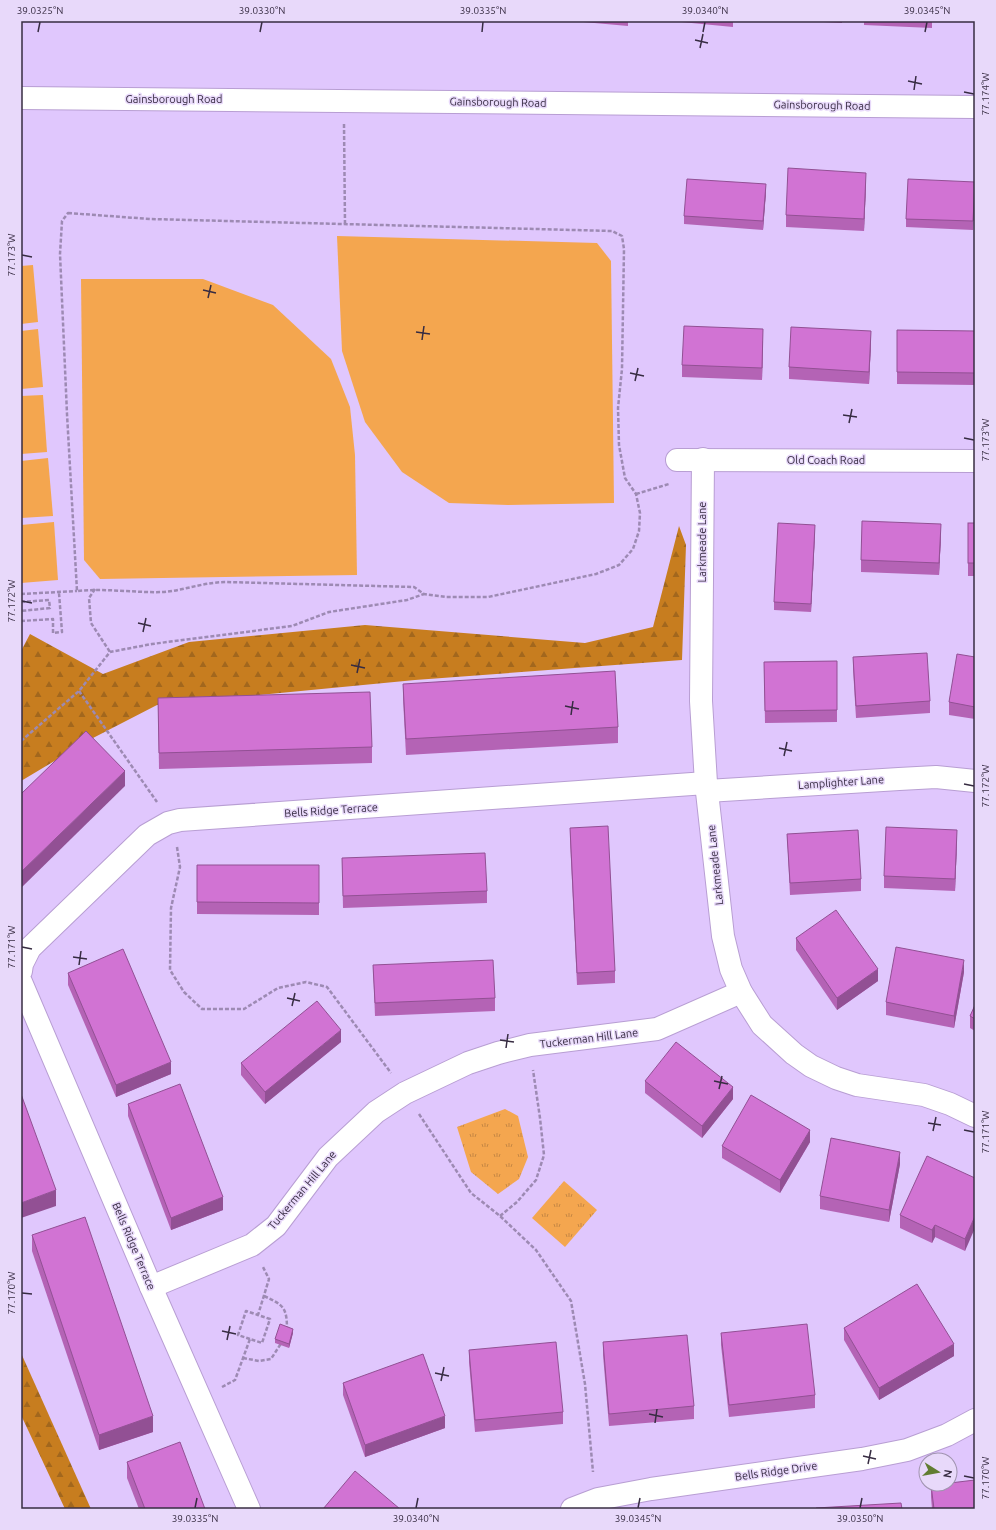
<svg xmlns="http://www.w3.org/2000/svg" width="996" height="1530" viewBox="0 0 996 1530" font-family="Ubuntu,sans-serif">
<defs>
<pattern id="grass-tufts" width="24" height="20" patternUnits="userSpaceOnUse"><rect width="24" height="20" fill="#f4a64f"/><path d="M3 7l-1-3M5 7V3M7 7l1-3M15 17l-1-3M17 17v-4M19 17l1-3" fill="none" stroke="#c68743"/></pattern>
<pattern id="forest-firs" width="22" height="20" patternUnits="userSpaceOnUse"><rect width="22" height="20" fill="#c77d1f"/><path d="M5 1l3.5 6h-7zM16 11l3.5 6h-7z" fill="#a2671d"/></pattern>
</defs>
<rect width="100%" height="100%" fill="#e0c7fd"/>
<g fill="url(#grass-tufts)">
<path d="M505 1109 518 1116 528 1157 519 1179 498 1194 471 1172 457 1127Z"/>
<path d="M564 1181 597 1210 565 1247 532 1218Z"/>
</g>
<g fill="url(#forest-firs)">
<path d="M679 526 686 545 682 660 415 680 157 705 93 738 21 781V651L30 634 103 674 189 642 365 625 585 643 653 627Z"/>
<path d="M21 1353 91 1509H65L21 1415Z"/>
</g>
<g fill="#f4a64f">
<path d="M337 236 597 243 611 261 614 503 508 505 449 503 402 472 365 422 342 351Z"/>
<path d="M33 265 38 322 21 324V266Z"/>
<path d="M81 279H203L273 305 331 359 350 407 355 455 357 575 100 579 84 560Z"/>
<path d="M38 329 43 387 21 389V331Z"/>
<path d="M43 395 47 452 21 454V396Z"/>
<path d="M48 458 53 516 21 518V461Z"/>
<path d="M54 522 58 580 21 583V525Z"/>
</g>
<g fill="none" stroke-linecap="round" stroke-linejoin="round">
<defs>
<g id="minor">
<path d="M703 459 701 701 706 783 723 936 731 969 741 992 762 1025 794 1054 811 1066 836 1078 857 1085 924 1095 950 1104 975 1116"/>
<path d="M677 460 975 461"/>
<path d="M707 791 899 779 936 777 975 781"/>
<path d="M21 971 22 964 30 948 147 835 168 823 180 820 706 783"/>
<path d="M21 982 151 1287 249 1509"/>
<path d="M151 1287 252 1245 276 1226 328 1157 376 1112 405 1093 468 1063 498 1053 530 1045 657 1029 741 992"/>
<path d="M572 1509 598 1499 651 1489 862 1459 907 1450 947 1435 975 1420"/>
</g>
<path id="tertiary" d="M21 98 975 107"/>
</defs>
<use href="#minor" stroke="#b89ed3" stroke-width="24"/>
<use href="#tertiary" stroke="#b89ed3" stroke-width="24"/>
<g stroke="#9d8ab3" stroke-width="2.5" stroke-dasharray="4 2" stroke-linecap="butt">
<path d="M344 124 345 224"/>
<path d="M68 213 150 219 612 231 622 236 624 249 622 369 618 408 619 445 625 478 636 494 640 513 639 531 633 549 619 565 596 574 488 597H446L424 594 414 587 226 582C205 582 185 590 164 592 135 593 106 588 77 591L67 414 60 254 62 221Z"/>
<path d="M636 494 669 484"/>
<path d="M95 589 89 598 91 623 110 652"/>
<path d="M21 594 77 591"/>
<path d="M21 602 49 600 50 608 21 611"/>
<path d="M21 621 53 619V633L62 632 59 593"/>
<path d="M79 691 157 802"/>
<path d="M21 741 79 691 110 652 152 644 292 626 329 612 407 600 424 594"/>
<path d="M177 847 180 867 171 908 170 970 184 992 202 1009H244L278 988 306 982 327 987 391 1073"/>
<path d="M419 1114 471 1193 500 1216 536 1250 571 1301 585 1384 593 1472"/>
<path d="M500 1216 517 1202 536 1180 544 1155 540 1118 533 1070"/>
<path d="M264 1296C284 1305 287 1308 287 1330"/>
<path d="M250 1339 238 1335 246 1311 258 1315"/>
<path d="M243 1358 259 1361 271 1359 282 1342"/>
<path d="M222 1387 235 1380 250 1339 262 1343 270 1319 258 1315 269 1279 263 1267"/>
</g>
<use href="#minor" stroke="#fff" stroke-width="22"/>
<use href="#tertiary" stroke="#fff" stroke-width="22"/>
</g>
<g fill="#b463b5">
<path d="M572 21H628V26Z"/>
<path d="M671 21H733V27Z"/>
<path d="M805 21H842V23Z"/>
<path d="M864 21H932V28L864 25Z"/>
<path d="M866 185 864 231 786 227V215Z"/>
<path d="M975 190 973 230 906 227V219Z"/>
<path d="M766 192 763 230 684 224V216Z"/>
<path d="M897 330 975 331V385L897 384Z"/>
<path d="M763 341 762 380 682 377V365Z"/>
<path d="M871 343 869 384 789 379V367Z"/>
<rect x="968" y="523" width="7" height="53"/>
<path d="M815 533 811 612 774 610V602Z"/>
<path d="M941 536 939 575 861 572V560Z"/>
<path d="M853 657 930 701V713L856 718 853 669Z"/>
<path d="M975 657V719L949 715V702Z"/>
<path d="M837 661V722L765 723 764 662Z"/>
<path d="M403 684 618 727V743L406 755 403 699Z"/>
<path d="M158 698 372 747V763L159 769Z"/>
<path d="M570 828 615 971V983L577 985 570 840Z"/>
<path d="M787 834 861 879V891L790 895Z"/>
<path d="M957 842 955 891 884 888V876Z"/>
<path d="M342 858 487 891V903L343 908Z"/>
<path d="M197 865H319V915L197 914Z"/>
<path d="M796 938 878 981 837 1010 796 950Z"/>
<path d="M373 965 495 998V1011L375 1016Z"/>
<path d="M964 972 954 1028 886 1015V1002Z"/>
<path d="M68 973 171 1074 116 1097 68 985Z"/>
<path d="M975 1005V1031L970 1028V1016Z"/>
<path d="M341 1042 265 1104 241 1075V1063Z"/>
<path d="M645 1081 733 1099 702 1138 645 1093Z"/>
<path d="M128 1104 223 1210 171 1230 128 1116Z"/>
<path d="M810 1142 780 1193 722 1158V1146Z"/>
<path d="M900 1164 889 1222 820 1209V1196Z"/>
<path d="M975 1178 965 1251 935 1237 932 1243 900 1228V1215Z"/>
<path d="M32 1235 153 1432 99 1450 32 1251Z"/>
<path d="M974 1250H975V1266L974 1262Z"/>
<path d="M844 1328 954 1356 879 1400 844 1340Z"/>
<path d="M293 1333 289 1348 275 1343V1339Z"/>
<path d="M721 1333 815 1395V1408L729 1417 721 1345Z"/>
<path d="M603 1342 694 1406V1419L609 1426 603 1355Z"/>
<path d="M469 1350 563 1412V1424L475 1432 469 1362Z"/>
<path d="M343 1383 445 1428 365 1457 343 1395Z"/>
<path d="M127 1462 205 1509H139L127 1478Z"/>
<path d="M931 1485 975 1509H932L931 1497Z"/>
</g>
<g fill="#925094">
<path d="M866 173V185L864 231V219Z"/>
<path d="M766 184V192L763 230V221Z"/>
<path d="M763 329V341L762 380V368Z"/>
<path d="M871 331V343L869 384V372Z"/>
<path d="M941 524V536L939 575V563Z"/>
<path d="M815 525V533L811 612V604Z"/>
<path d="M125 771V786L21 888V872Z"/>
<path d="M957 830V842L955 891V879Z"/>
<path d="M964 960V972L954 1028V1016Z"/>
<path d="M878 969V981L837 1010V998Z"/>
<path d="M341 1030V1042L265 1104V1092Z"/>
<path d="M171 1062V1074L116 1097V1085Z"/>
<path d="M733 1087V1099L702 1138V1126Z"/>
<path d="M810 1130V1142L780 1193V1180Z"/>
<path d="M900 1152V1164L889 1222V1210Z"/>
<path d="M56 1190V1206L21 1218V1203Z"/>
<path d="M223 1197V1210L171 1230V1218Z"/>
<path d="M975 1216V1228L965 1251V1239Z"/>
<path d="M935 1225V1237L932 1243V1230Z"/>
<path d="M293 1329V1333L289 1348V1344Z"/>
<path d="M954 1344V1356L879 1400V1388Z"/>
<path d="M153 1416V1432L99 1450V1435Z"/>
<path d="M445 1416V1428L365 1457V1445Z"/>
</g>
<g fill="#d173d3" stroke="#925094">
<path d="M788 168 866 173 864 219 786 215Z"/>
<path d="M687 179 766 184 763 221 684 216Z"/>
<path d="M908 179 975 182 973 221 906 219Z"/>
<path d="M684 326 763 329 762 368 682 365Z"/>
<path d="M791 327 871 331 869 372 789 367Z"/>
<path d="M897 330 975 331V373L897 372Z"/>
<path d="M862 521 941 524 939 563 861 560Z"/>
<path d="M778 523 815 525 811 604 774 602Z"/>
<rect x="968" y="523" width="7" height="40"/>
<path d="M927 653 930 701 856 706 853 657Z"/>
<path d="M957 654 975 657V707L949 702Z"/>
<path d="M837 661V710L765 711 764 662Z"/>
<path d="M615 671 618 727 406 739 403 684Z"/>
<path d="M370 692 372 747 159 753 158 698Z"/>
<path d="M86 731 125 771 21 872V794Z"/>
<path d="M608 826 615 971 577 973 570 828Z"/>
<path d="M886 827 957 830 955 879 884 876Z"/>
<path d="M858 830 861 879 790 883 787 834Z"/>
<path d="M485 853 487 891 343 896 342 858Z"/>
<path d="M197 865H319V903L197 902Z"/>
<path d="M836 910 878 969 837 998 796 938Z"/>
<path d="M896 947 964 960 954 1016 886 1002Z"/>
<path d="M123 949 171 1062 116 1085 68 973Z"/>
<path d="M493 960 495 998 375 1003 373 965Z"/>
<path d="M317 1001 341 1030 265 1092 241 1063Z"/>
<path d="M975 1005V1019L970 1016Z"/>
<path d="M676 1042 733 1087 702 1126 645 1081Z"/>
<path d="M180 1084 223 1197 171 1218 128 1104Z"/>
<path d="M21 1094 56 1190 21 1203Z"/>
<path d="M751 1095 810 1130 780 1180 722 1146Z"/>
<path d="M831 1138 900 1152 889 1210 820 1196Z"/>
<path d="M927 1156 975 1178V1216L965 1239 935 1225 932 1230 900 1215Z"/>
<path d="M85 1217 153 1416 99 1435 32 1235Z"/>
<path d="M917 1284 954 1344 879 1388 844 1328Z"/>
<path d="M280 1324 293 1329 289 1344 275 1339Z"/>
<path d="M807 1324 815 1395 729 1405 721 1333Z"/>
<path d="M687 1335 694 1406 609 1414 603 1342Z"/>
<path d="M556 1342 563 1412 475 1420 469 1350Z"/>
<path d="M423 1354 445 1416 365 1445 343 1383Z"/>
<path d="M180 1442 205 1509H145L127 1462Z"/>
<path d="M355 1471 400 1509H323Z"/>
<path d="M975 1480V1509H934L931 1485 940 1484H950V1483Z"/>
<path d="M901 1503 902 1509H816V1508Z"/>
</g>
<path fill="none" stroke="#372c42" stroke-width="1.5" d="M38 32 40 22M260 32 262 22M482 32 483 22M703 32 705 22M925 32 927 22M695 40 708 43M700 48 703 34M908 81 922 84M914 90 916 76M964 92 974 94M22 255 32 257M203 290 216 293M208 298 211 285M416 332 430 334M422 340 424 326M630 373 644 376M635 381 638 368M843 415 857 417M849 423 852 409M964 438 974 440M22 601 32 603M138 623 151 626M143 632 146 618M351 665 365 668M357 673 360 659M565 706 579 709M571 715 573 701M779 748 792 751M784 756 787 742M964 784 974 786M22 947 32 949M73 957 87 959M79 965 81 951M287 998 300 1001M292 1006 295 993M500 1040 514 1042M506 1048 508 1034M714 1081 728 1084M719 1089 722 1076M928 1123 941 1125M964 1130 974 1132M933 1131 936 1117M22 1293 32 1294M222 1331 236 1334M227 1340 230 1326M435 1373 449 1376M441 1381 444 1367M649 1414 663 1417M655 1423 657 1409M863 1456 876 1459M868 1464 871 1450M964 1476 974 1478M195 1508 197 1498M416 1508 418 1498M638 1508 640 1498M860 1508 862 1498"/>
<g text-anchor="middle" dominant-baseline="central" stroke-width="3" stroke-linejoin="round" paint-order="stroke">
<g font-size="11" fill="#372c42" stroke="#e8d9fa">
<text x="174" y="99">Gainsborough Road</text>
<text transform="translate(498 102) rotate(1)">Gainsborough Road</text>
<text transform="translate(822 105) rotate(1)">Gainsborough Road</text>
<text x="826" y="460">Old Coach Road</text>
<text transform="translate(702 542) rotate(-90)">Larkmeade Lane</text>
<text transform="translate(841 782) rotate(-4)">Lamplighter Lane</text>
<text transform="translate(331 810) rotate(-4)">Bells Ridge Terrace</text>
<text transform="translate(715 865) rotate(-96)">Larkmeade Lane</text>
<text transform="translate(589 1038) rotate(-7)">Tuckerman Hill Lane</text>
<text transform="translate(302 1190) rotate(-50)">Tuckerman Hill Lane</text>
<text transform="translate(134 1246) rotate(67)">Bells Ridge Terrace</text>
<text transform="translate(776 1471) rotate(-8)">Bells Ridge Drive</text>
</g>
</g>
<rect width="996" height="1530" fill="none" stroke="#e8d9fa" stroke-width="44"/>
<g transform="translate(938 1472) rotate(101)"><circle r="19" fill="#e8d9fa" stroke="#a194b0"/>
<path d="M0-3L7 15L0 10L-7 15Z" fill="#617d31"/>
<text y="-6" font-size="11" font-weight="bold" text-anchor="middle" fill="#372c42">N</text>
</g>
<rect x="22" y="22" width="952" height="1486" fill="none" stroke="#372c42" stroke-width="1.5"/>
<g font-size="10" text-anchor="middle" fill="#372c42">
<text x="40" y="14">39.0325°N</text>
<text x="262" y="14">39.0330°N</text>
<text x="483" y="14">39.0335°N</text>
<text x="705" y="14">39.0340°N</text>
<text x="927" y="14">39.0345°N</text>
<text transform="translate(985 94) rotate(-90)" y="4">77.174°W</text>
<text transform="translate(11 255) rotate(-90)" y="4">77.173°W</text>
<text transform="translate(985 440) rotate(-90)" y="4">77.173°W</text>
<text transform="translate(11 601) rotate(-90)" y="4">77.172°W</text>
<text transform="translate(985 786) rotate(-90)" y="4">77.172°W</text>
<text transform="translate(11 947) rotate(-90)" y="4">77.171°W</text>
<text transform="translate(985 1132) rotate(-90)" y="4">77.171°W</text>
<text transform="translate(11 1293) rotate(-90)" y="4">77.170°W</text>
<text transform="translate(985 1478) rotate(-90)" y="4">77.170°W</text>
<text x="195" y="1522">39.0335°N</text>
<text x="416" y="1522">39.0340°N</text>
<text x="638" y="1522">39.0345°N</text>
<text x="860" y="1522">39.0350°N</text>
</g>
</svg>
